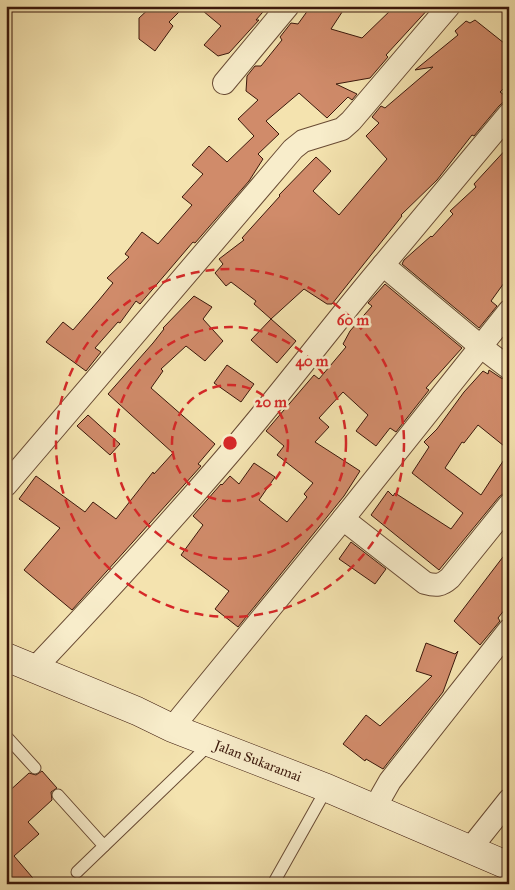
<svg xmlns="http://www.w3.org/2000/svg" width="515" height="890" viewBox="0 0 515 890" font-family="'IM FELL Great Primer',serif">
<rect width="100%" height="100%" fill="#f4e3af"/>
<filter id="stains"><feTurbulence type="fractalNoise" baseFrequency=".004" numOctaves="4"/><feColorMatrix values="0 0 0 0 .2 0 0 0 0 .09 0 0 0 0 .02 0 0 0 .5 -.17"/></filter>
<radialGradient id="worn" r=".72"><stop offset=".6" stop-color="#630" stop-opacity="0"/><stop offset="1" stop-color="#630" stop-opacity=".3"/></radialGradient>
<g fill="#d08b6a" stroke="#3b180b">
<path d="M152 6H185L169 22 173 26 155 51 139 39V18Z"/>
<path d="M197 6H268L256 20H259L229 53 218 56 204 45 221 26Z"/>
<path d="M311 6H346L331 29 362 38 395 6H431L386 55 388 57 370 78 336 84 357 94 352 100 348 97 327 118 299 93 266 121 279 134 258 154 263 159 249 181 195 243 193 242 140 304 136 301 120 323 118 322 95 348 101 352 86 371 46 342 63 322 73 330 99 300 113 283 107 278 129 257 125 254 142 232 158 244 192 205 182 197 203 174 192 165 209 146 227 162 254 136 238 119 258 100 246 91 247 76 255 66H261L282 40 280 37 291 23 298 24Z"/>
<path d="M475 20 509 47V83L500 92 508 98 499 106 474 136 472 135 437 180 401 215 402 216 332 304H327L304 289 271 319 254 304 256 301 231 282 226 286 215 273 223 264 219 259 244 240 242 238 280 196 279 195 316 157 331 171 313 191 339 215 387 159 366 136 379 123 372 117 381 106 385 108 433 67 415 70 458 35 455 31 466 21 470 23Z"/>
<path d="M509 146V276L491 301 497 306 479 328 402 264 404 260 431 236 432 237 453 214 450 211 476 187 474 184Z"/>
<path d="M385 284 462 348 426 388 429 390 396 432 390 428 376 446 356 431 368 415 343 392 319 418 329 427 315 442 360 471 344 496 238 627 215 609 229 591 181 555 203 525 193 516 221 484 222 485 230 476 239 484 254 463 275 477 259 500 287 522 307 497 304 494 313 483 277 455 284 446 266 431 314 375 319 379 346 347 343 344 350 331 372 306 368 303Z"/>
<path d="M194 296 212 307 203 319 223 341 205 361 186 346 161 369 163 371 151 388 215 444 198 464 201 466 72 610 24 570 60 528 19 499 36 476 85 512 93 502 116 519 153 472 154 474 173 453 108 394 153 343 164 329 163 328Z"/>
<path d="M271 319 296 341 277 363 251 340Z"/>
<path d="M227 365 254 384 241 402 214 383Z"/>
<path d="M489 370 501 378 509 381V450L478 425 464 443 462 442 445 468 481 495 509 452V492L504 493 499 497 439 570 371 515 388 491 393 496 395 493 451 529 463 513 412 473 429 447 424 442 437 429 464 392 483 371 488 374Z"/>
<path d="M88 415 120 444 110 455 77 426Z"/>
<path d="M351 542 386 569 375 584 339 559Z"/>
<path d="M509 549V604L498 618 500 621 480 645 454 621Z"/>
<path d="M426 643 455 654 458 651 443 692 383 769 366 759 365 761 343 744 366 715 380 726 432 676 416 671Z"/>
<path d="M42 771 57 788 51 792 52 800 28 822 39 834 14 856 38 884H6V794L29 773 36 775Z"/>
</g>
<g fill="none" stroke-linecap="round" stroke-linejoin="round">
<defs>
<g id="lane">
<path d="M6 736 35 768"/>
<path d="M58 795 104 846 210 744"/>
<path d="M77 872 104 846"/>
<path d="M273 884 327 788"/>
</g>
<g id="street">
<path d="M224 83 288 6"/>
<path d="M383 265 509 114"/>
<path d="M6 485 293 149 303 141 342 129 351 121 449 6"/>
<path d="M343 519 425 583C436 586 441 586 450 578L509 505"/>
<path d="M35 668C105 594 174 519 240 441 289 383 334 323 383 265L480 346 509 368"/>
<path d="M172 728 343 519 509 311"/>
<path d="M374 809 390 781 509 630"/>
<path d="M470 849 509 800"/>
</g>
<path id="secondary" d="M6 657 137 711 172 728 327 788 509 866"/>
</defs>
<use href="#lane" stroke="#694b34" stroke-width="13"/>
<use href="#street" stroke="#694b34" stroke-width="24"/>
<use href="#secondary" stroke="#3b180b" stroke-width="29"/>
<use href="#lane" stroke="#f8edcb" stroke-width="11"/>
<use href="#street" stroke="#f8edcb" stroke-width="22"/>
<use href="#secondary" stroke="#f8edcb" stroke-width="28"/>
</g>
<g fill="none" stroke="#d62828" stroke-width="2.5" stroke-dasharray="9 6">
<circle cx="230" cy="443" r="58"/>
<circle cx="230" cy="443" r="116"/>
<circle cx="230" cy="443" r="174"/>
</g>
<g text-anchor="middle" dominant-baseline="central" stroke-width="5" stroke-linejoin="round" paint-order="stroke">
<g font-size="14" fill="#3b180b" stroke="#f8edcb">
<text transform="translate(258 761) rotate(21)">Jalan Sukaramai</text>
</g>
</g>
<circle cx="230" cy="443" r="8" fill="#d62828" stroke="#f8edcb" stroke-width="2.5"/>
<g font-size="15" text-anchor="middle" font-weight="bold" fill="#d62828" stroke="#f8edcb" stroke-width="5" stroke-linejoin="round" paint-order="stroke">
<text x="353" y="325">60 m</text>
<text x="312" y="366">40 m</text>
<text x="271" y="407">20 m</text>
</g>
<rect width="515" height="890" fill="none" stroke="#f4e3af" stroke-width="25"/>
<rect x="8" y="8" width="500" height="875" fill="none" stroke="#3b180b" stroke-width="2.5"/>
<rect x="12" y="12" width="490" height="865" fill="none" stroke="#3b180b"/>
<rect width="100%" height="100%" filter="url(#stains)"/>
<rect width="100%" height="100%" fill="url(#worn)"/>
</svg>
